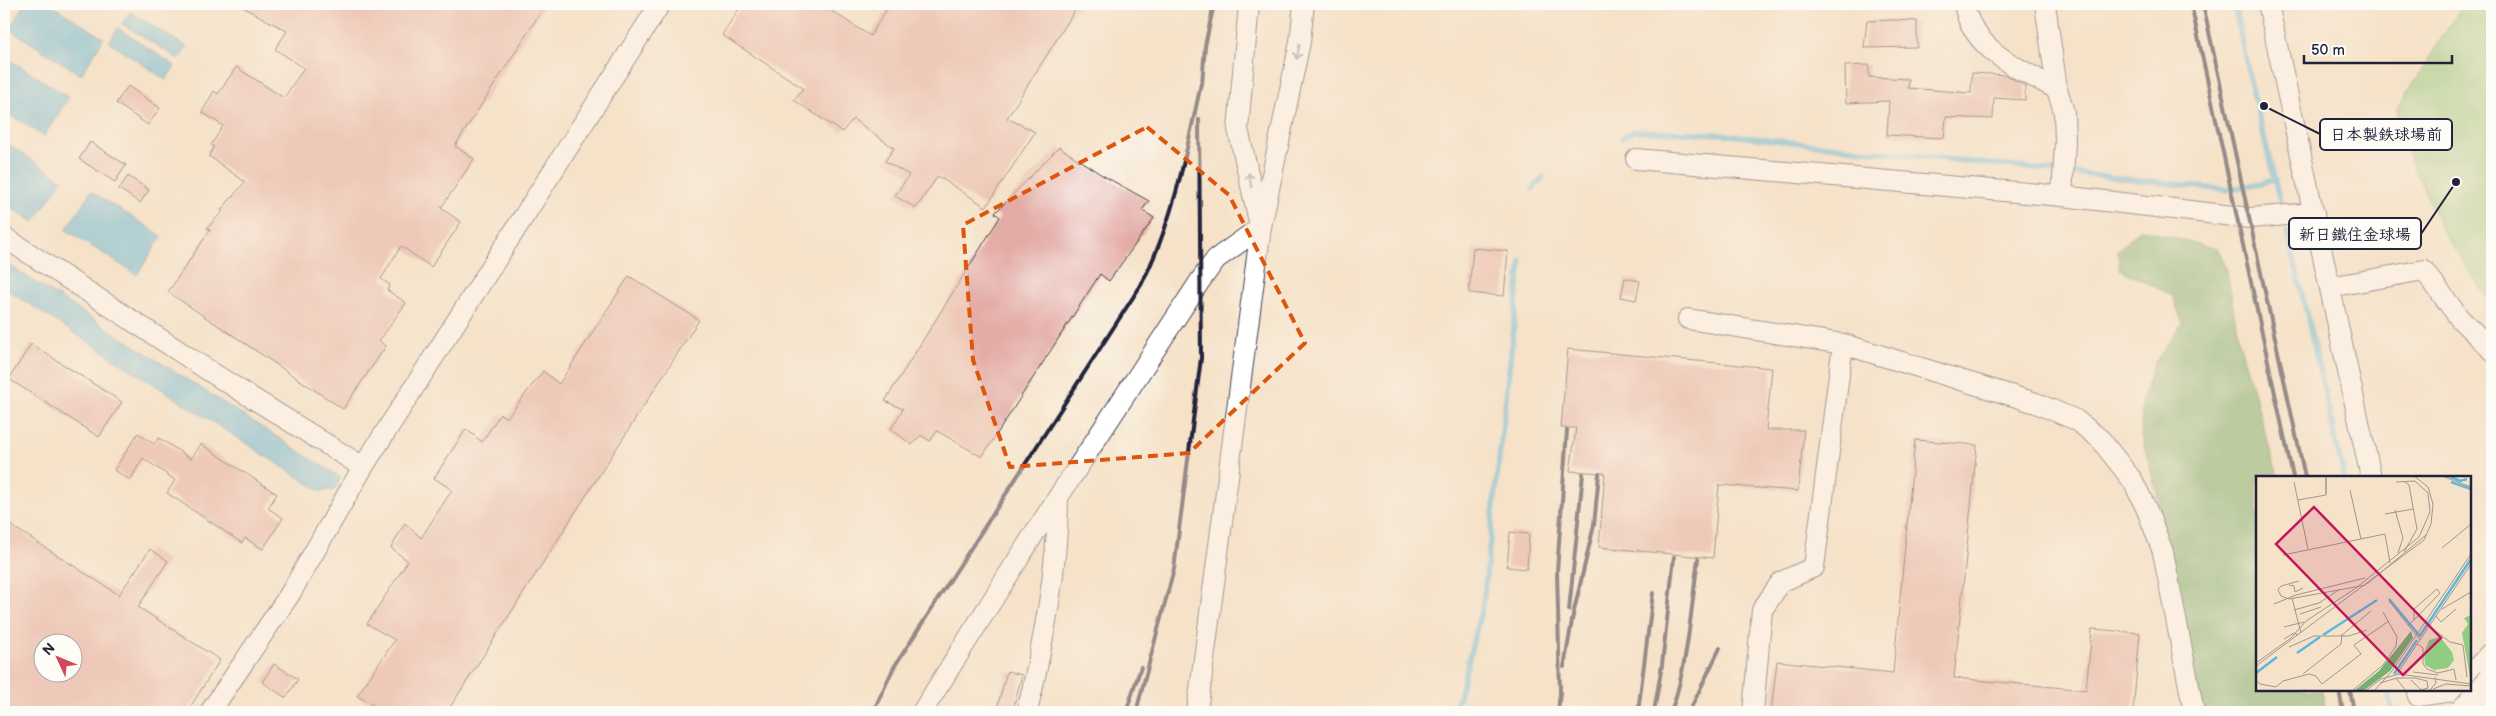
<svg xmlns="http://www.w3.org/2000/svg" width="2496" height="716" viewBox="0 0 2496 716" font-family="'Balsamiq Sans','Klee One',sans-serif">
<rect width="100%" height="100%" fill="#fdfcf7"/>
<filter id="ink" filterUnits="userSpaceOnUse"><feTurbulence type="fractalNoise" baseFrequency=".02" numOctaves="2"/><feDisplacementMap in="SourceGraphic" scale="10" xChannelSelector="R" yChannelSelector="G"/><feConvolveMatrix kernelMatrix="1 2 1 2 8 2 1 2 1" color-interpolation-filters="sRGB"/></filter>
<filter id="wash" filterUnits="userSpaceOnUse"><feTurbulence type="fractalNoise" baseFrequency=".0096" numOctaves="4" result="noise"/><feDisplacementMap in="SourceGraphic" scale="20" xChannelSelector="R" yChannelSelector="G"/><feGaussianBlur stdDeviation="1.12" result="paint"/><feColorMatrix in="noise" values="0 0 0 0 0 0 0 0 0 0 0 0 0 0 0 0 0 1.4 0 .05"/><feComposite in="paint" operator="in"/></filter>
<g filter="url(#wash)">
<rect width="100%" height="100%" fill="#f5e2c8"/>
<path fill="#90cd82" stroke="#59785e" d="M2468 4H2492V304L2444 234 2397 130 2398 108 2462 6Z"/>
<path fill="#74b070" stroke="#4b6956" d="M2141 229 2218 249 2227 270 2239 342 2278 477H2257V690H2321L2325 712H2202L2161 508 2141 436 2142 399 2154 364 2182 323 2173 296 2119 269 2118 250Z"/>
<g fill="#5fb8dc" stroke="#406d8c">
<path d="M25 4H50L104 38 81 75 9 29Z"/>
<path d="M130 12 187 47 179 59 122 24Z"/>
<path d="M118 28 175 66 166 80 109 42Z"/>
<path d="M4 56 69 97 44 136 4 111Z"/>
<path d="M5 142 62 180 34 222 4 204Z"/>
<path d="M91 191 162 236 137 275 66 230Z"/>
<path d="M4 262 341 478 334 490 320 491 4 288Z"/>
</g>
<g fill="none" stroke-linecap="round" stroke-linejoin="round">
<g stroke="#5fb8dc" stroke-width="5.5">
<path d="M2234 4 2251 85 2281 206"/>
<path d="M1622 138 1633 131 1719 134 2227 190 2275 180"/>
<path d="M1533 189 1543 177"/>
<path d="M2288 233 2344 477"/>
<path d="M2388 690 2393 712"/>
<path d="M1455 712 1483 604 1521 261"/>
</g>
</g>
<g id="blocks">
<g fill="#e4aca6" fill-rule="evenodd">
<path d="M237 4H546L455 146 474 159 441 208 461 222 431 267 401 246 381 279 390 285 387 290 406 303 379 341 386 346 343 409 168 292 210 230 207 228 223 211 221 210 245 182 209 156 214 147 211 145 223 126 202 112 214 91 218 94 236 67 284 98 304 68 275 49 287 31Z"/>
<path d="M742 4H821L870 36 890 4H1079L1007 118 1035 132 986 207 938 176 916 208 895 196 909 175 885 161 894 148 853 119 842 132 794 100 803 88 722 35Z"/>
<path d="M1894 20 1917 21V47L1864 48 1867 21Z"/>
<path d="M1869 65V77L1909 79 1908 88 1971 93 1972 73 2006 75 2025 86V100L1994 98 1993 119 1946 117 1944 138 1887 135 1889 101 1846 103 1845 66Z"/>
<path d="M128 86 160 108 148 125 116 103Z"/>
<path d="M90 142 126 165 115 182 79 159Z"/>
<path d="M1059 147 1102 175 1149 201 1142 210 1154 218 1109 281 1100 274 982 457 937 431 930 441 921 435 912 445 891 429 903 409 885 401 1000 217 995 213Z"/>
<path d="M128 176 149 190 140 203 119 189Z"/>
<path d="M1473 248 1508 251 1504 296 1469 293Z"/>
<path d="M629 276 699 320 447 712H386L357 696 395 640 367 624 408 561 391 548 405 523 421 538 452 490 434 478 466 429 482 442 500 414 507 418 543 371 559 384Z"/>
<path d="M1625 278 1640 281 1636 300 1621 297Z"/>
<path d="M31 344 122 402 99 437 9 379Z"/>
<path d="M1568 349 1772 368 1766 430H1804L1798 491 1719 485 1713 558 1599 547 1605 473 1570 471 1576 428H1561Z"/>
<path d="M138 433 154 444 159 438 191 459 201 444 277 494 268 508 283 518 263 549 245 538 242 543 167 493 175 480 143 458 130 480 114 470Z"/>
<path d="M1915 440 1977 445 1954 678 2086 690 2092 629 2140 633 2133 712H1771L1777 661 1893 673Z"/>
<path d="M4 521 119 595 150 549 168 561 138 607 220 660 187 712H4ZM42 644H72V674H42Z"/>
<path d="M1510 532 1529 534 1527 569 1507 567Z"/>
<path d="M274 664 298 679 286 698 262 682Z"/>
<path d="M1007 671 1022 675 1012 712H996Z"/>
</g>
</g>
</g>
<g filter="url(#ink)">
<use href="#blocks" fill-opacity="0" stroke="#423f50" stroke-width="1"/>
<g fill="none" stroke-linecap="round" stroke-linejoin="round">
<defs>
<g id="minor">
<path d="M1249 4 1238 129 1259 221"/>
<path d="M1964 4C1972 50 2019 69 2057 89"/>
<path d="M2045 4 2057 89 2064 112 2065 142 2062 196"/>
<path d="M2268 4 2371 477"/>
<path d="M1636 159 2062 196 2250 218 2314 213"/>
<path d="M4 237 214 374 363 467"/>
<path d="M2330 287 2424 270 2460 319 2492 350"/>
<path d="M1688 319 1843 344 2036 403 2076 420 2100 439 2133 481 2147 510 2163 552 2194 712"/>
<path d="M2418 696 2459 690"/>
<path d="M210 712 290 594 363 467 660 4"/>
<path d="M922 712 1034 534 1200 281 1216 259 1261 227"/>
<path d="M1027 712C1043 644 1058 568 1058 498"/>
<path d="M1197 712 1261 227 1300 42 1304 4"/>
<path d="M1753 712 1762 610 1781 582 1814 567 1843 344"/>
</g>
<g id="highway">
<path d="M2480 670 2492 657"/>
<path d="M2490 712 2492 710"/>
</g>
</defs>
<use href="#minor" stroke="#423f50" stroke-width="22"/>
<use href="#highway" stroke="#423f50" stroke-width="30"/>
<use href="#minor" stroke="#fff" stroke-width="20"/>
<use href="#highway" stroke="#fff" stroke-width="28"/>
<g stroke="#22223b" stroke-width="4">
<path d="M2191 4 2293 477"/>
<path d="M2203 4 2305 477"/>
<path d="M1202 84 1205 46 1214 4"/>
<path d="M1569 610 1583 474"/>
<path d="M1564 667 1573 615 1594 525 1599 474"/>
<path d="M2339 690 2343 712"/>
<path d="M2350 690 2354 712"/>
<path d="M873 712 894 667 1141 285C1174 221 1187 149 1202 79"/>
<path d="M1126 712 1141 667"/>
<path d="M1136 712 1174 569 1201 358 1199 119"/>
<path d="M1558 712 1560 692 1557 571 1567 430"/>
<path d="M1638 712 1653 593"/>
<path d="M1654 712 1662 665 1674 557"/>
<path d="M1671 712C1688 665 1691 608 1698 559"/>
<path d="M1689 712 1720 648"/>
</g>
<defs>
<path id="highway-bridge" d="M2464 712 2492 681"/>
</defs>
<use href="#highway-bridge" stroke="#423f50" stroke-width="30" stroke-linecap="butt"/>
<use href="#highway-bridge" stroke="#fff" stroke-width="28"/>
</g>
<defs><path id="oneway-shaft" d="M-6 0H5M1.5-3L5.5 0L1.5 3" fill="none" stroke-width="1.6" stroke-linecap="round" stroke-linejoin="round" transform="scale(1.25)"/></defs>
<g stroke="#9c9ca7">
<use href="#oneway-shaft" transform="translate(1298 52) rotate(102)"/>
<use href="#oneway-shaft" transform="translate(1250 180) rotate(-103)"/>
</g>
</g>
<path d="M0 0H2496V716H0ZM1147 127 1229 195 1305 343 1189 453 1010 467 973 360 963 225Z" fill="#f5e2c8" fill-opacity=".55" fill-rule="evenodd"/>
<path fill="none" stroke="#de560e" stroke-width="4" stroke-dasharray="10 6" stroke-linejoin="round" d="M1147 127 1229 195 1305 343 1189 453 1010 467 973 360 963 225Z"/>
<g transform="translate(2256 476)">
<rect width="215" height="215" fill="#f5e2c8"/>
<path d="M215 139V206L206 157 212 148 208 142ZM184 161 196 176 198 184 192 192 178 194 169 189 168 177 173 164Z" fill="#90cd82"/>
<path d="M155 155 157 162 134 195 107 215H98L123 195Z" fill="#74b070"/>
<path fill="none" stroke="#5fb8dc" stroke-width="2.5" d="M193 0 204 5 211 3M195 6 215 13M133 123 163 159M67 159 121 124M163 161 215 83M41 177 64 161M0 197 21 181M138 198 161 164"/>
<path fill="none" stroke="#a19590" stroke-width="1" d="M70 0V19M186 0 215 11M70 2V18M38 6 52 73M94 14 105 63M42 24 70 19M139 34 147 62 142 77M129 38 157 33M186 72 215 48M148 76 161 53 153 9 149 6M27 79 129 58 134 87M43 105 25 110 22 114 25 120 33 123 110 109M111 108 170 59M33 109 38 110 39 116 47 112M36 122 45 157M133 125 164 164M18 128 40 119 109 102M186 133 215 116M38 134 63 127 84 113M44 138 65 131M180 140 185 146 200 133M152 149 158 144V133L181 113 184 117 158 144M173 150 194 166 207 169 211 201M28 151 48 146M86 159 115 135M28 163 38 157 42 159M161 168 167 172V188L171 193 182 197 198 193 200 204M33 171 58 160H93L111 154M0 187 35 162 50 145 100 112 163 61 174 36 172 17 159 5 140 6M0 190 168 64 175 48 177 28 172 11 158 0M157 196 182 199M47 198 85 168 86 158M141 198 215 88M140 202 150 215M0 204 4 208 20 211 27 205 53 198 60 200 66 208 105 178 98 169 133 145M124 207 141 202H159L171 205 172 212 165 214 155 204M177 213 190 208 215 210M174 214 180 207 179 201M96 215 127 189 140 170 141 161 127 136M109 215 125 203 143 198 215 208M118 215 136 195 215 78"/>
<path fill="#c2185b" fill-opacity="0.15" stroke="#c2185b" stroke-width="2.5" d="M58 31 185 162 147 199 20 68Z"/>
<rect width="215" height="215" fill="none" stroke="#22223b" stroke-width="2.5"/>
</g>
<path fill="none" stroke="#22223b" stroke-width="2" d="M2264 106L2320 134M2456 182L2421 234"/>
<g fill="#22223b" stroke="#fdfcf7" stroke-width="2">
<circle cx="2264" cy="106" r="5"/>
<circle cx="2456" cy="182" r="5"/>
</g>
<g fill="#fdfcf7" stroke="#22223b" stroke-width="2">
<rect x="2320" y="119" width="132" height="31" rx="5"/>
<rect x="2289" y="218" width="132" height="31" rx="5"/>
</g>
<g font-size="16" text-anchor="middle" font-weight="bold" fill="#22223b">
<text x="2386" y="140">日本製鉄球場前</text>
<text x="2355" y="240">新日鐵住金球場</text>
</g>
<rect width="2496" height="716" fill="none" stroke="#fdfcf7" stroke-width="20"/>
<g transform="translate(58 658) rotate(314)"><circle r="24" fill="#fdfcf7" stroke="#a5a5ac"/>
<path d="M0-4L9 19L0 12L-9 19Z" fill="#d1495b"/>
<text y="-8" font-size="14" font-weight="bold" text-anchor="middle" fill="#22223b">N</text>
</g>
<path d="M2304 55v8h148v-8" fill="none" stroke="#22223b" stroke-width="2.5"/>
<text x="2311" y="55" font-size="15" fill="#22223b" stroke="#fdfcf7" stroke-width="4" paint-order="stroke">50 m</text>
</svg>
